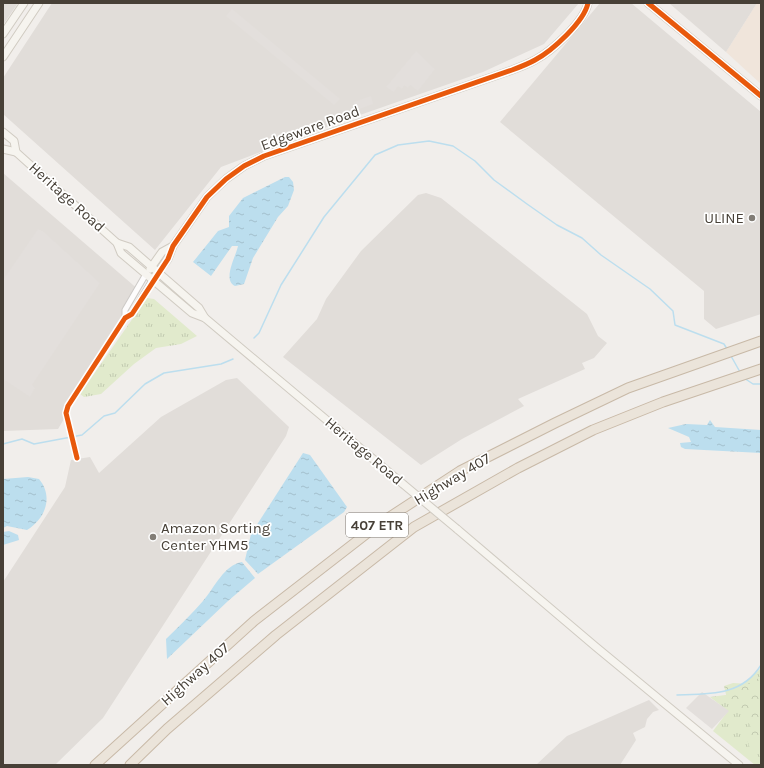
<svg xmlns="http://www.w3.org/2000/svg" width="764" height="768" viewBox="0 0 764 768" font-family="Karla,sans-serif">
<defs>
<pattern id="grass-tufts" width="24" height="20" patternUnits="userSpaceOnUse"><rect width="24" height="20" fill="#e1eacc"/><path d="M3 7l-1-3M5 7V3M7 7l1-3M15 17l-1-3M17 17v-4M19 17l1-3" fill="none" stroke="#c2cab0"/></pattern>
<pattern id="forest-crowns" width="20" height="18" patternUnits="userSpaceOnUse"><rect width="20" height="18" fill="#e1eacc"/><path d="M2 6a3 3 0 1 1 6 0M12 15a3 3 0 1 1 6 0" fill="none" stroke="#c2cab0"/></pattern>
<pattern id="water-ripples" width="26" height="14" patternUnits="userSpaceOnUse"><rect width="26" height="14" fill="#bcdeee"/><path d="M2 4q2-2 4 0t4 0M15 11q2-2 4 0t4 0" fill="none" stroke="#a3c0cd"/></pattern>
</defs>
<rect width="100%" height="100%" fill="#f1eeeb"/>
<path fill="#f0e5db" d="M757 3H761V84L726 52Z"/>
<g fill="#e1ddd9">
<path d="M3 3H18L3 25Z"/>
<path d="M52 3H579L544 44 483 72 340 122 221 167 155 250 3 114V78Z"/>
<path d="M600 3H631L761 112V314L716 329 704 319V291L500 122Z"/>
<path d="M669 3H757L726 52Z"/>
<path d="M3 173 140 291 58 429 3 431Z"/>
<path d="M426 193 441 198 587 314 598 336 607 343 594 358 582 363 585 369 518 399 524 406 462 439 421 465 283 357 317 319 326 299 361 251 418 195Z"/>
<path d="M237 378 289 427 286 436 103 718 55 765H3V582L65 487 71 460 90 457 99 473 161 417 226 380Z"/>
<path d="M649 700 659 710 653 712 647 719 645 727 633 733 636 740 620 765H536L567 736Z"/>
</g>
<g fill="url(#grass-tufts)">
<path d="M147 298 154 299 197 336 181 344 156 348 134 364 101 394 84 397 80 394Z"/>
<path d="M761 668V765H755L713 731 728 711 710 697 733 694Z"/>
</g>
<path fill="url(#forest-crowns)" d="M761 676V748H750L746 737 751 726 743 716 728 703 724 686 733 683 750 684Z"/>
<g fill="#e3dfdc">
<path d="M232 9 340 99 334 105 226 16Z"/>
<path d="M416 51 435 69 418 91 410 85 408 88 404 85 402 89 398 86 394 92 386 87Z"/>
<path d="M371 96 373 104 356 110 354 102Z"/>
<path d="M38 229 44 232 100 283 32 385 35 388 30 397 3 379V280Z"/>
<path d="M702 692 729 711 712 729 686 708Z"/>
</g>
<g fill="url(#water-ripples)">
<path d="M285 177H289L293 182 294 190 288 206 278 217 253 258 244 284 235 286C222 280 236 256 238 246H232L211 276 193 262 218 231 229 227V216L243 198Z"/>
<path d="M710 420 715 427 761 430V453L685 449 681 447 680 443 691 442 689 437 668 428 686 424 707 425Z"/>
<path d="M303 453 310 455 347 507 344 512 258 574 245 560 251 534Z"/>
<path d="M28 477 39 479C54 497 45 519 27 530L7 526 3 528V479Z"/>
<path d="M9 531 18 535 19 540 3 545V532Z"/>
<path d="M242 562 255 578 228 601 167 659 166 639C179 626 192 614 203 601 215 587 224 565 242 562Z"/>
</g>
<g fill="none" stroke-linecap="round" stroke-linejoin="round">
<g stroke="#bcdeee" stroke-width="1.5">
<path d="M254 338 259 333 281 285 324 217 375 155 398 145 429 141 453 146 475 161 494 180 527 204 557 225 582 238 601 255 650 289 673 311 675 325 724 344 727 349"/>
<path d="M731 356 740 372"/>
<path d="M744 378 753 384H761"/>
<path d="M3 444 22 439 34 444 82 435 104 416 115 413 145 384 164 373 221 364 233 359"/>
<path d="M677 695C709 694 742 696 761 665"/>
</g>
<defs>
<g id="street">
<path d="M125 318V310L146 274"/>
<path d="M77 458 66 413 68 406 125 318 132 314 152 280"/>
</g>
<g id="secondary">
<path d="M648 3 761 96"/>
<path d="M3 34 24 3"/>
<path d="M3 57 39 3"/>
<path d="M3 132 14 141 16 152 117 243 129 247 199 308 205 318"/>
<path d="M3 149 16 152"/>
<path d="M117 243 121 253 192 313 205 318 403 484"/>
<path d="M150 269 162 252 173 246"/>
<path d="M152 280 168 259 173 246 207 197 226 179 244 166 264 156 512 70C520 67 528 64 535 60 552 51 584 22 588 3"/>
<path d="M457 529 596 647 739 765"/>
</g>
<g id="highway">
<path d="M95 765 254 621 379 524 460 471 555 423 628 388 761 341"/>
<path d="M130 765 167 729 276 635 414 527 518 468 593 430 663 402 761 369"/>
</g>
</defs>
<use href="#street" stroke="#cdcac7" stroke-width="7"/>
<use href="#secondary" stroke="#d0cbc2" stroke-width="9"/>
<use href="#highway" stroke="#c8b9a7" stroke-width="11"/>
<use href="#street" stroke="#fdfcfc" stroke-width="5"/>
<use href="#secondary" stroke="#f6f4ef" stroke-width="7"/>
<use href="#highway" stroke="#ebe4da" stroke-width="9"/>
<defs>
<path id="secondary-bridge" d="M403 484 457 529"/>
</defs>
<use href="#secondary-bridge" stroke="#d0cbc2" stroke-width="9" stroke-linecap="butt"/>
<use href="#secondary-bridge" stroke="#f6f4ef" stroke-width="7"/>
<defs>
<g id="cycleway">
<path d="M648 3 761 96"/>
<path d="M77 458 66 413 68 406 125 318 132 314 168 259 173 246 207 197 226 179 244 166 264 156 512 70C520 67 528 64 535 60 552 51 584 22 588 3"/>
</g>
</defs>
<use href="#cycleway" stroke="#fff" stroke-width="8"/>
<use href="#cycleway" stroke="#e8590c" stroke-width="5"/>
</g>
<g fill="#827d76" stroke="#fff" stroke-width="1.5">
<circle cx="752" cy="218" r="4"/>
<circle cx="153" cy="537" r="4"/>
</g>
<g text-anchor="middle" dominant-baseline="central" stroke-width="3.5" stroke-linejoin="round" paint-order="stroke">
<rect fill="#fff" stroke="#7e7973" stroke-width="1" x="346" y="513" width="62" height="24" rx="3"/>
<g font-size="14" font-weight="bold" fill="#474037">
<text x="377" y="525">407 ETR</text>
</g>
<g font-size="15" fill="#474037" stroke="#fff">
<text transform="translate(310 128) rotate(-20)">Edgeware Road</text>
<text transform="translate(67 197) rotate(42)">Heritage Road</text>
<text transform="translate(364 451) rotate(40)">Heritage Road</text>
<text transform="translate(452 479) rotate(-31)">Highway 407</text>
<text transform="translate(195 674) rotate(-42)">Highway 407</text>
</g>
<g font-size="15" fill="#474037" stroke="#fff" text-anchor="end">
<text x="744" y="218">ULINE</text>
<text x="161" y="528" text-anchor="start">Amazon Sorting<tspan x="161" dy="17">Center YHM5</tspan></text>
</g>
</g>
<rect width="764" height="768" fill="none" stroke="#474037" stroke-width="8"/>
</svg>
